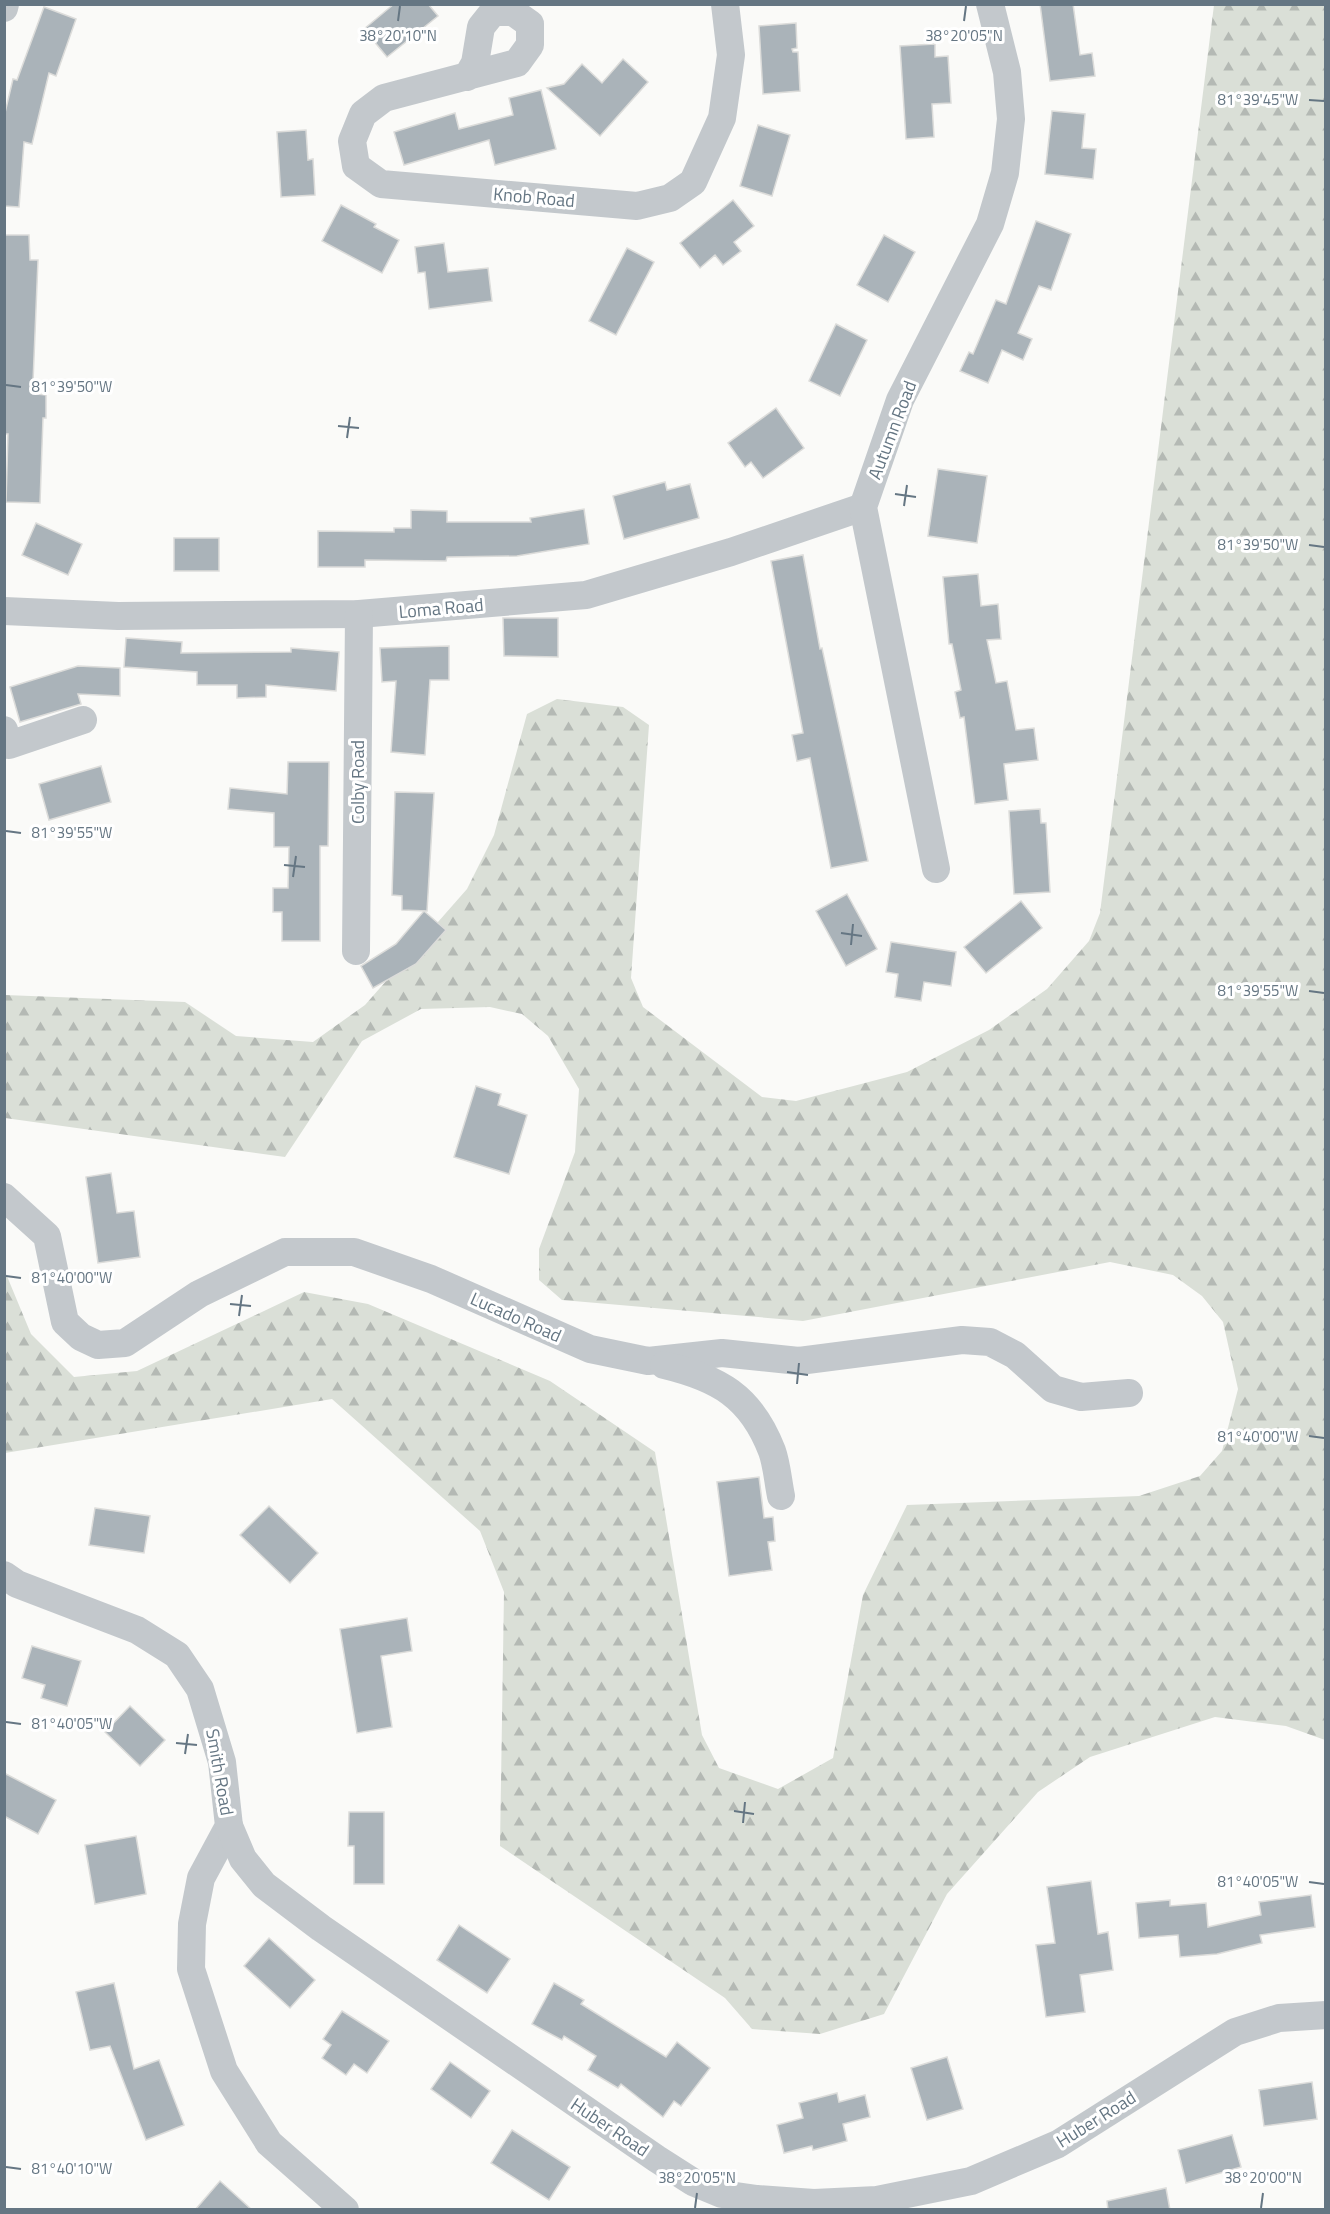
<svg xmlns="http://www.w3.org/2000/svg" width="1330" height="2214" viewBox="0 0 1330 2214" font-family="'Titillium Web',sans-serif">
<defs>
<pattern id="forest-firs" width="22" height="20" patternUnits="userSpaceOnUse" patternTransform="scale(1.5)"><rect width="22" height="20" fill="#dadfd7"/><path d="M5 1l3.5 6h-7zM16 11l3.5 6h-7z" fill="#b4b9b4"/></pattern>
</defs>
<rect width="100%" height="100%" fill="#fafaf8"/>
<path fill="url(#forest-firs)" d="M1214 5H1325V1740L1286 1726 1215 1717 1090 1757 1038 1792 947 1894 884 2014 820 2034 752 2029 725 1998 500 1846 504 1592 480 1531 332 1399 5 1453 4 1269 31 1334 74 1377 137 1371 304 1292 368 1304 550 1381 655 1452 702 1735 719 1768 778 1789 833 1758 863 1595 907 1505 1139 1496 1200 1476 1222 1451 1238 1389 1223 1322 1202 1296 1173 1275 1110 1262 803 1321 562 1300 539 1280V1249L575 1152 579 1089 548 1036 522 1014 490 1007 421 1009 362 1041 285 1157 5 1118V995L185 1002 236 1036 313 1042 365 1005 467 889 494 835 527 714 557 699 623 707 649 725 631 978 643 1007 762 1097 796 1101 907 1072 989 1030 1047 989 1089 941 1100 913Z"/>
<g fill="#aab3b9" stroke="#dcdcda" stroke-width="1.5">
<path d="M394 4H428L438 16 387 57 364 29Z"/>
<path d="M1040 4H1073L1080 55 1092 53 1095 76 1050 81Z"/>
<path d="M44 7 76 19 56 76 49 73 32 144 24 142 19 207 4 206V117L13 79 17 80Z"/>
<path d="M796 23 797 48 792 49 793 52H798L800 91 763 94 759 26Z"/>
<path d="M935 44V57L948 56 951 103 932 104 934 137 906 139 900 46Z"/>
<path d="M623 59 648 82 600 136 547 88 564 84 582 64 602 83Z"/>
<path d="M541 90 556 149 495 165 489 140 404 165 394 132 455 113 459 129 513 115 509 98Z"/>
<path d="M1052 111 1085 114 1082 148 1096 149 1093 179 1045 174Z"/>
<path d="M758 125 790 135 772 196 740 186Z"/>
<path d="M306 130 308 160 313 159 315 195 281 197 277 132Z"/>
<path d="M733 200 754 226 734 242 741 251 723 265 715 255 700 268 680 243Z"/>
<path d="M341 205 376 224 374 227 399 240 382 273 322 241Z"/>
<path d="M1036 221 1071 234 1051 290 1039 286 1018 333 1032 339 1023 360 1002 350 988 383 960 371 969 352 973 354 996 300 1006 304Z"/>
<path d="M4 235H29L30 260H38L33 382 37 383V394L46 395V418H43L40 503 6 502 8 434H4Z"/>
<path d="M884 235 915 252 888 302 857 285Z"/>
<path d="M444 243 448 272 488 268 492 301 429 309 425 272 418 273 415 247Z"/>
<path d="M627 248 654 262 616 335 589 321Z"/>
<path d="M836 324 867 340 840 396 809 381Z"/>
<path d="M776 408 804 448 763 478 751 462 745 467 728 443Z"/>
<path d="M938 469 987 476 977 543 928 536Z"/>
<path d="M665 482 667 490 690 484 699 518 624 539 613 496Z"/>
<path d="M584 509 589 544 517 556 447 557 446 561 365 560V567H318V531L394 532V528H411V510L447 511V522H531L530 518Z"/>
<path d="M36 523 82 544 68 575 22 555Z"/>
<rect x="174" y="538" width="45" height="33"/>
<path d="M803 555 820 649 822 648 868 861 831 868 810 758 797 761 792 735 803 733 771 561Z"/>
<path d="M978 574 981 606 998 604 1001 639 987 640 996 683 1007 681 1016 730 1034 728 1038 760 1004 764 1008 800 975 804 964 717 960 718 955 692 961 690 952 644H949L943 577Z"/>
<path d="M503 618H558V657L504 656Z"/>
<path d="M126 638 182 642 181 653 291 652V648L339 652 336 691 266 685V697L237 698V685H197V672L124 667Z"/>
<path d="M449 646V680H430L425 755 391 752 396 681 382 682 380 648Z"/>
<path d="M78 666 120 668V696L78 694 81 704 20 722 10 687Z"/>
<path d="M288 762H329L328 846H320V941H282V912H273V888H288L289 847H274V813L228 809 230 788 287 794Z"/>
<path d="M101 766 111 802 49 820 39 784Z"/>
<path d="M395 792 434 793 427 911 402 910V896L392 895Z"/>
<path d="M1040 809 1041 823H1046L1050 892 1014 894 1009 811Z"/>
<path d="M847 894 877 949 846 966 816 911Z"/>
<path d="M1021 901 1042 928 986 973 964 947Z"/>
<path d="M424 911 446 930 416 964 373 988 361 966 396 944Z"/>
<path d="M891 942 956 952 951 986 924 982 921 1001 895 997 898 974 886 972Z"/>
<path d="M476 1086 501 1094 498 1105 527 1115 509 1174 454 1157Z"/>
<path d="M111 1173 117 1213 134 1211 140 1257 98 1263 86 1177Z"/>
<path d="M759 1477 764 1518 773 1517 775 1541 768 1542 772 1570 729 1576 717 1482Z"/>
<path d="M269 1506 318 1553 290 1583 240 1535Z"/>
<path d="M95 1508 150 1516 144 1553 89 1545Z"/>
<path d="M407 1618 412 1651 381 1656 392 1727 357 1733 340 1629Z"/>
<path d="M32 1646 81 1661 67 1706 41 1698 45 1685 22 1678Z"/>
<path d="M130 1706 165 1740 140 1766 105 1732Z"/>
<path d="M4 1773 56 1800 38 1834 4 1816Z"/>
<path d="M349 1812H384V1884H354V1846H348Z"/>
<path d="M136 1836 146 1894 95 1904 85 1845Z"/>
<path d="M1091 1881 1098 1934 1108 1932 1113 1970 1080 1975 1085 2012 1046 2017 1036 1945 1055 1943 1047 1887Z"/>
<path d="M1311 1895 1315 1927 1260 1935 1262 1943 1217 1954 1180 1957 1178 1935 1139 1938 1136 1903 1170 1900V1906L1206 1903 1208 1927 1261 1915 1259 1902Z"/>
<path d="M459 1925 510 1959 487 1993 437 1960Z"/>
<path d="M269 1938 315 1980 290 2008 244 1966Z"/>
<path d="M114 1983 134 2069 159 2060 184 2125 146 2140 110 2046 90 2050 76 1992Z"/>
<path d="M554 1983 584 2000 581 2004 666 2057 677 2042 710 2068 681 2106 674 2101 663 2117 621 2084 618 2088 588 2070 596 2056 564 2036 562 2040 532 2024Z"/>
<path d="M342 2011 389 2041 367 2073 354 2064 346 2075 322 2058 331 2045 323 2039Z"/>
<path d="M947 2057 963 2109 927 2120 911 2068Z"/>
<path d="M450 2062 490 2091 471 2118 431 2089Z"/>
<path d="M1312 2082 1317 2119 1264 2126 1259 2090Z"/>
<path d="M837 2093 839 2102 865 2095 870 2117 843 2124 847 2141 813 2150 812 2146 784 2153 777 2125 803 2118 799 2103Z"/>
<path d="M512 2130 570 2167 549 2200 491 2163Z"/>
<path d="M1232 2135 1241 2167 1186 2183 1178 2150Z"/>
<path d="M220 2181 252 2210H195Z"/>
<path d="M1166 2188 1170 2210H1108L1107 2201Z"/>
</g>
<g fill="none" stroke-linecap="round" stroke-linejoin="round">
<g stroke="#c3c8cc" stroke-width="28">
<path d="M4 8 5 4"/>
<path d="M467 77 475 63 481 27 493 12H513L530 24V45L517 63 384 98 363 114 352 141 356 166 381 184 637 206 670 198 693 182 722 118 731 55 725 4"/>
<path d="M4 611 118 616 359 614 586 595 731 552 863 507"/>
<path d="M4 730 9 745 83 720"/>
<path d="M936 869 863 507 900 400 990 224 1005 173 1011 119 1007 72 990 4"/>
<path d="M356 951 359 614"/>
<path d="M4 1197 47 1236 65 1322 81 1337 98 1345 125 1343 199 1294 285 1252H354L431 1279 590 1349 648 1361 722 1353 799 1361 962 1340 990 1342 1015 1355 1053 1389 1081 1397 1129 1393"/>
<path d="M664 1365C718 1378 751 1396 772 1451 777 1465 778 1482 781 1496"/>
<path d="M4 1575 17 1584 137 1630 177 1655 200 1689 222 1762 229 1826 201 1878 192 1924 191 1969 224 2071 269 2143 345 2210"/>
<path d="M229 1826 243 1859 264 1885 321 1928 657 2159 693 2182 722 2194 757 2199 814 2203 877 2200 971 2181 1058 2144 1235 2032 1279 2018 1326 2015"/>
</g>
</g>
<path fill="none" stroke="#657683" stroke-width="2" d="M398 21 400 6M964 21 966 6M1309 100 1324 101M6 385 21 387M338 426 359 428M347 438 350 417M895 494 916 497M904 506 907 485M1309 545 1324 547M6 831 21 833M284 865 305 867M293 877 296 856M841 933 862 936M851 945 853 924M1309 991 1324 993M6 1276 21 1278M230 1304 251 1306M239 1316 242 1295M787 1372 808 1375M797 1384 799 1363M1309 1436 1324 1438M6 1722 21 1724M176 1743 197 1745M185 1754 188 1734M734 1811 754 1814M743 1823 745 1802M1309 1882 1324 1884M6 2167 21 2169M695 2208 697 2193M1261 2208 1263 2193"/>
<g text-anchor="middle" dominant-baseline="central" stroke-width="6" stroke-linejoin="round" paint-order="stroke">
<g font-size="18" fill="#657683" stroke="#fff">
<text transform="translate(534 197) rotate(5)">Knob Road</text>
<text transform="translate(892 430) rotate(-69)">Autumn Road</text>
<text transform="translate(441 608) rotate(-5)">Loma Road</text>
<text transform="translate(357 782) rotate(-90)">Colby Road</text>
<text transform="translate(516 1317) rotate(24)">Lucado Road</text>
<text transform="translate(220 1772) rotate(80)">Smith Road</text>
<text transform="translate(1096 2119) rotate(-32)">Huber Road</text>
<text transform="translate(610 2127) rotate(34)">Huber Road</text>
</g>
</g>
<g font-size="15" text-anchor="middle" fill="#657683" stroke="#fff" stroke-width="6" stroke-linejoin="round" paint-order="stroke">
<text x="398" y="41">38°20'10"N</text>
<text x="964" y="41">38°20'05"N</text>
<text x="1258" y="105">81°39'45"W</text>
<text x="72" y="392">81°39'50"W</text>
<text x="1258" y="550">81°39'50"W</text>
<text x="72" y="838">81°39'55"W</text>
<text x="1258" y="996">81°39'55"W</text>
<text x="72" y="1283">81°40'00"W</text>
<text x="1258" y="1442">81°40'00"W</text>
<text x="72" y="1729">81°40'05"W</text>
<text x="1258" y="1887">81°40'05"W</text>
<text x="72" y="2174">81°40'10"W</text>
<text x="697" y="2183">38°20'05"N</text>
<text x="1263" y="2183">38°20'00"N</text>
</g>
<rect width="1330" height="2214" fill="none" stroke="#657683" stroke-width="12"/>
</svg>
